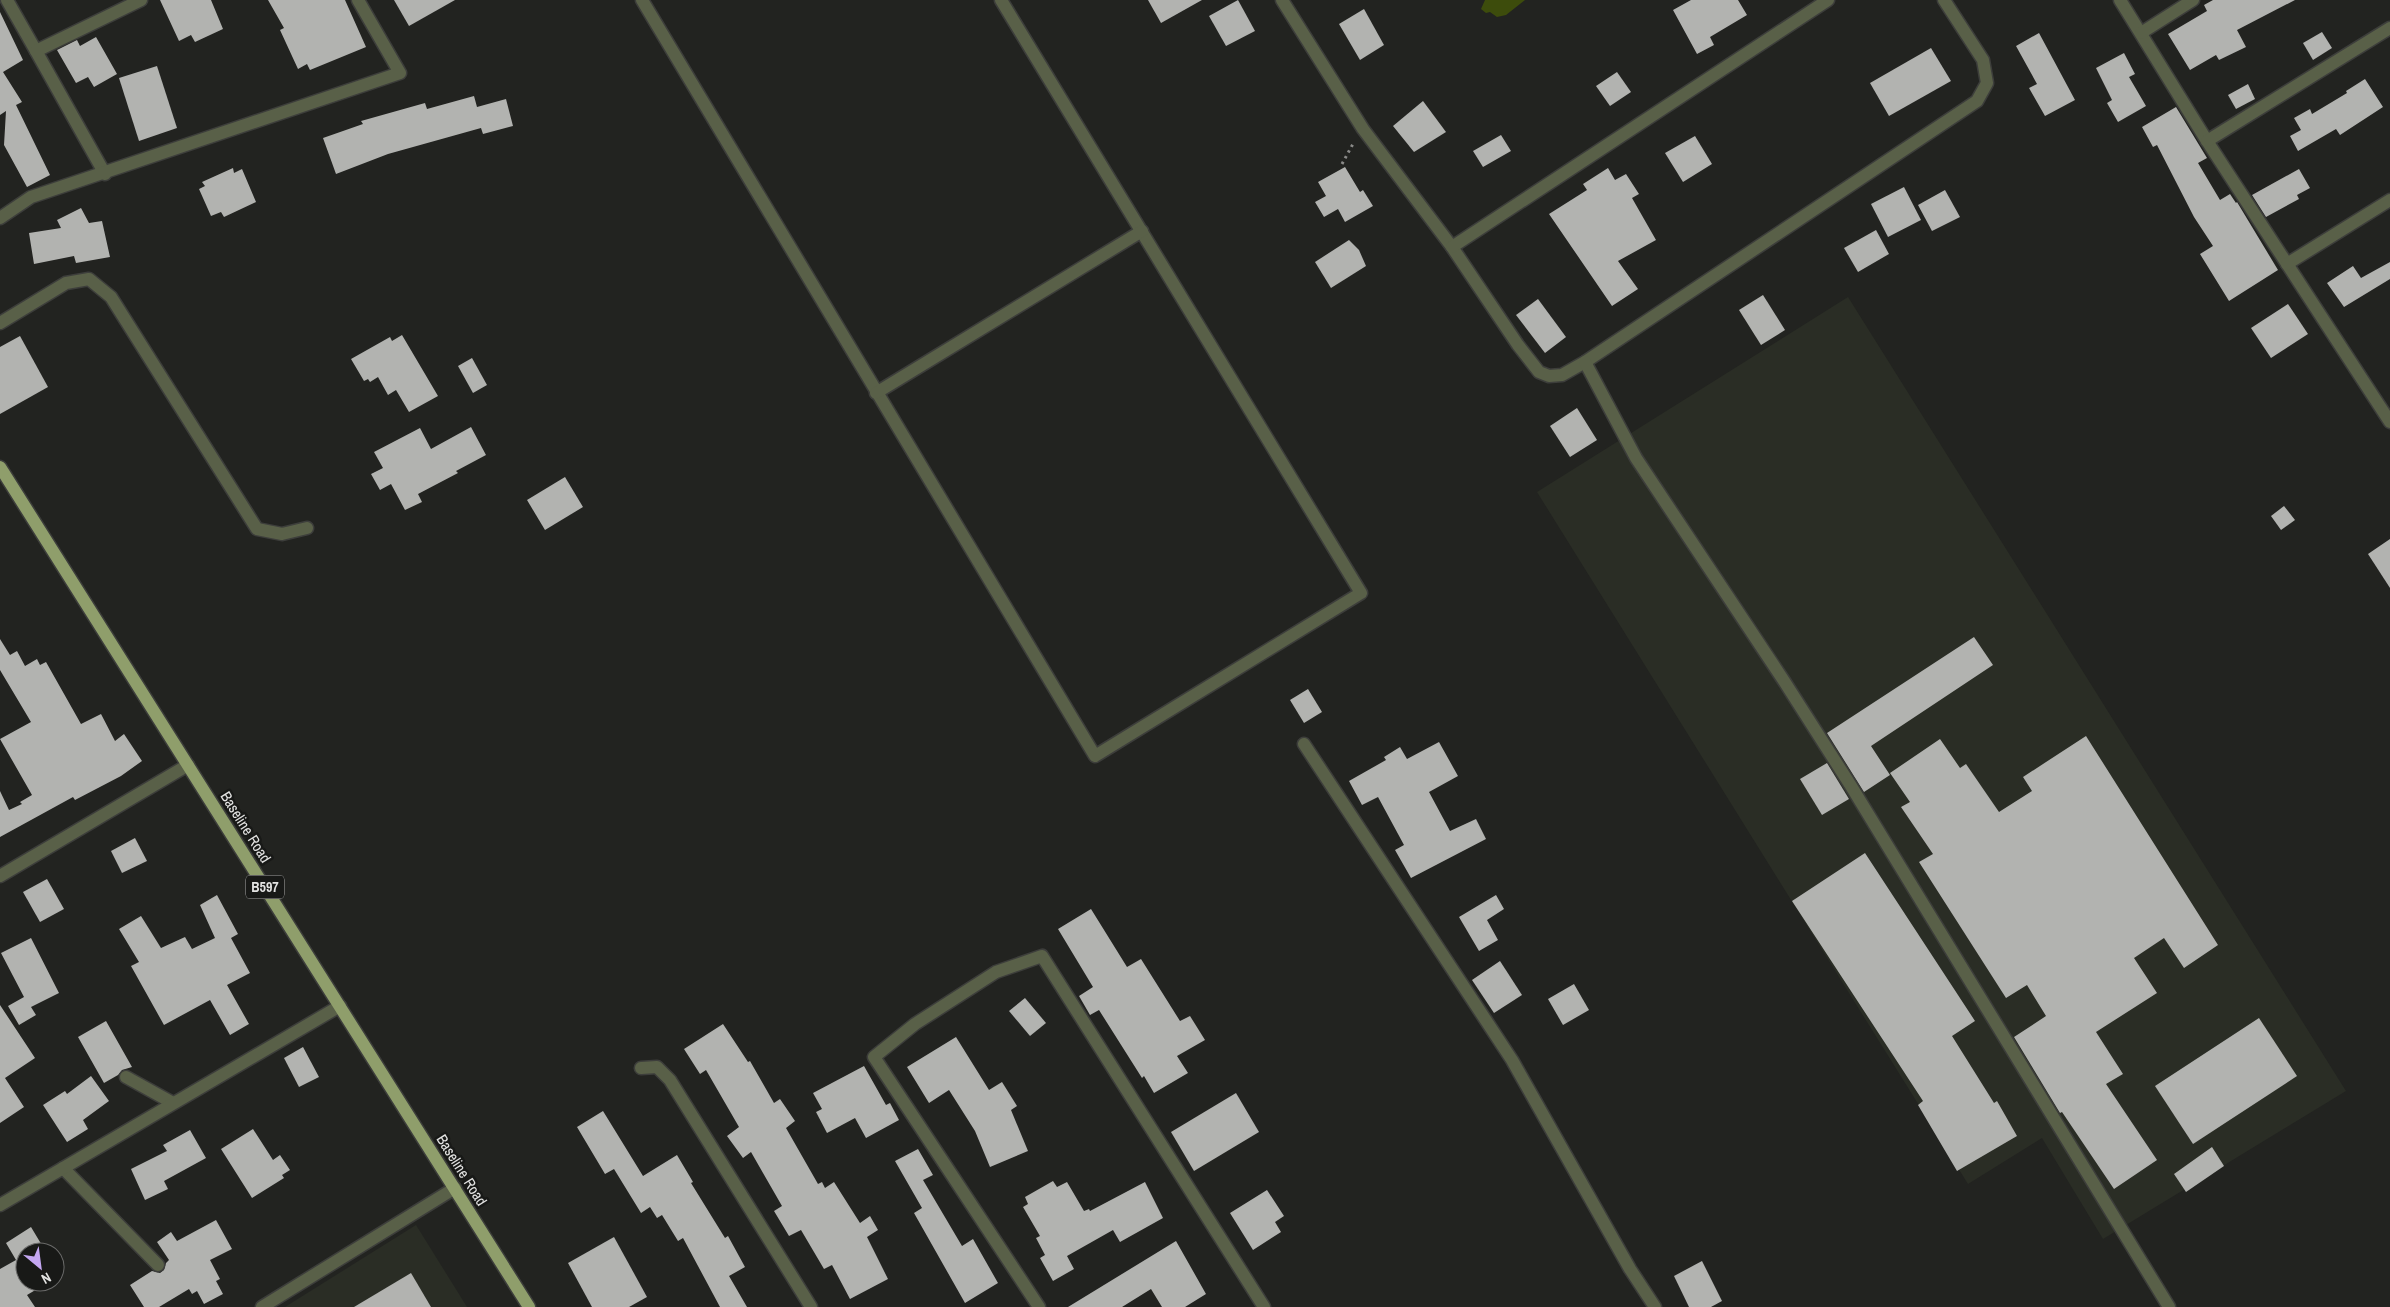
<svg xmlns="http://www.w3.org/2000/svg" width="2390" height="1307" viewBox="0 0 2390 1307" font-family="'Archivo Narrow',sans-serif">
<rect width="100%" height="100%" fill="#222320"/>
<g fill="#2a2d25">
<path d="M1848 297 2346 1091 2103 1239 2042 1138 1968 1184 1537 492Z"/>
<path d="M416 1225 467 1307H285Z"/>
</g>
<path fill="#3d4c0c" d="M1485 0H1525L1506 15 1497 17 1490 12 1486 13 1481 9Z"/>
<g fill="#b2b3b0">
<path d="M160 0H211L223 29 195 42 191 35 179 41Z"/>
<path d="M268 0H345L366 47 310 70 307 64 298 69 280 30 284 28Z"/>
<path d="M394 0H455L409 26Z"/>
<path d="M1148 0H1202L1161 23Z"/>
<path d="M1238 0 1255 31 1226 46 1209 16Z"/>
<path d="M1691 0H1738L1747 15 1710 37 1714 45 1697 54 1673 10Z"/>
<path d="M2213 0H2295L2237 30 2246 47 2219 60 2216 55 2190 70 2168 34 2207 11 2204 5Z"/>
<path d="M1364 9 1384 45 1360 60 1339 24Z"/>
<path d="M0 12 23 60 3 72 22 102 16 105 50 175 27 187 4 145 6 111 0 115Z"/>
<path d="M2322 32 2332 48 2313 60 2303 43Z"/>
<path d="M2039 33 2075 100 2045 116 2029 88 2037 84 2016 46Z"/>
<path d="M96 37 117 74 94 87 88 77 76 83 57 50 77 40 80 46Z"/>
<path d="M1931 48 1951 81 1889 116 1870 83Z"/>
<path d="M2124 53 2135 74 2129 77 2146 106 2118 122 2107 103 2112 100 2096 68Z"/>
<path d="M157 66 177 128 139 141 119 78Z"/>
<path d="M1617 72 1631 92 1610 106 1596 86Z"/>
<path d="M2365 79 2383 107 2340 135 2336 129 2298 151 2290 136 2301 130 2294 118 2310 109 2312 114 2347 93 2346 91Z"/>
<path d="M2248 84 2255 99 2236 109 2228 95Z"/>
<path d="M474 96 477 107 506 99 513 126 483 134 481 128 388 154 336 174 323 138 363 124 361 121 425 103 427 109Z"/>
<path d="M1423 101 1446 132 1414 152 1393 126Z"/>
<path d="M2176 107 2207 158 2198 163 2220 200 2230 194 2236 203 2237 202 2278 270 2229 301 2200 254 2213 246 2194 217 2157 145 2153 147 2142 127Z"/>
<path d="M1501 135 1511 151 1483 167 1473 151Z"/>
<path d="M1695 136 1712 164 1683 182 1665 153Z"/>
<path d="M1345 167 1360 192 1363 190 1373 206 1345 222 1338 209 1324 217 1315 202 1326 196 1318 182Z"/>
<path d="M233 168 234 173 242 169 256 202 224 217 221 212 211 216 199 189 205 186 202 182Z"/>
<path d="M1608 168 1615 180 1626 174 1639 194 1632 198 1656 240 1618 261 1638 289 1612 306 1549 214 1587 190 1583 184Z"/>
<path d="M2299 169 2310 188 2297 195 2299 199 2266 217 2252 195Z"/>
<path d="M1904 187 1921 220 1888 237 1871 204Z"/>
<path d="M1945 190 1960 217 1932 231 1918 205Z"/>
<path d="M81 208 89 223 102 221 110 257 76 263 74 256 34 264 29 233 61 228 57 220Z"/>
<path d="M1876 230 1889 254 1858 272 1844 248Z"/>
<path d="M1349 240 1359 250 1366 266 1331 288 1315 262Z"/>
<path d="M2390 262V279L2344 307 2327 283 2353 266 2361 278Z"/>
<path d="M1763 295 1785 330 1761 345 1739 310Z"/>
<path d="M1538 299 1566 337 1545 353 1516 315Z"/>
<path d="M2288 304 2308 334 2271 358 2251 328Z"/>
<path d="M402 335 438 396 409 412 396 390 388 395 378 377 370 382 368 379 364 381 351 359 390 337 392 341Z"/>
<path d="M20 336 48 387 0 414V347Z"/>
<path d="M472 358 487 385 473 393 458 366Z"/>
<path d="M1577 408 1597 440 1570 457 1550 426Z"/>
<path d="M471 427 486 455 456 471 458 473 418 494 422 502 405 510 391 484 380 490 371 474 383 468 374 452 420 428 431 449Z"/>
<path d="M565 477 583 507 545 530 527 500Z"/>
<path d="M2284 506 2295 520 2281 530 2271 516Z"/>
<path d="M2390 539V588L2368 554Z"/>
<path d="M1974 637 1993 665 1871 746 1890 775 1864 792 1827 733Z"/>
<path d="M0 639 10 655 17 651 25 666 37 659 40 665 46 662 81 724 101 714 115 741 124 734 142 761 121 776 75 800 73 797 0 837V791L9 810 22 804 20 802 32 795 0 739 31 722 0 670Z"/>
<path d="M1308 689 1322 712 1304 723 1290 700Z"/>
<path d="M2086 736 2218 945 2184 968 2164 938 2134 958 2157 993 2096 1032 2123 1074 2106 1084 2157 1160 2114 1189 2062 1112 2060 1113 2014 1037 2046 1016 2027 985 2006 998 1919 862 1933 854 1901 807 1910 802 1890 773 1940 739 1960 768 1966 764 1999 812 2032 791 2023 777Z"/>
<path d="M1439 742 1458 776 1429 792 1450 831 1476 819 1486 839 1411 878 1395 850 1404 845 1378 797 1362 805 1349 781 1386 760 1384 757 1400 747 1407 759Z"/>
<path d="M1827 763 1849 799 1822 815 1800 779Z"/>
<path d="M135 838 147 861 122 873 111 851Z"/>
<path d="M1865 853 1975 1021 1952 1036 1994 1103 1997 1101 2017 1136 1957 1171 1918 1105 1923 1101 1792 901Z"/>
<path d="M47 879 64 909 40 922 23 892Z"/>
<path d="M217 895 238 934 231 938 250 973 227 985 249 1024 230 1035 210 1000 164 1025 131 966 139 962 119 929 141 916 161 948 185 937 192 949 215 938 200 905Z"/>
<path d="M1496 895 1504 909 1487 920 1498 940 1479 951 1459 917Z"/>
<path d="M1091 909 1127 967 1141 959 1180 1021 1190 1016 1205 1040 1177 1056 1188 1073 1154 1093 1144 1076 1142 1078 1099 1010 1090 1015 1079 996 1093 987 1058 929Z"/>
<path d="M31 938 59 993 31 1007 36 1015 19 1025 8 1006 24 997 1 953Z"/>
<path d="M1500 961 1522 995 1494 1013 1472 980Z"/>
<path d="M1574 984 1589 1010 1563 1025 1548 999Z"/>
<path d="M1025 998 1046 1023 1030 1036 1009 1011Z"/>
<path d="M0 1005 35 1058 5 1078 24 1107 0 1123Z"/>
<path d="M2259 1018 2297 1076 2193 1144 2155 1086Z"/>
<path d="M106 1021 132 1067 122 1070 118 1075 104 1083 78 1037Z"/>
<path d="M723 1024 748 1062 750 1061 774 1103 780 1099 795 1121 786 1128 818 1184 822 1182 825 1188 834 1182 860 1223 870 1216 878 1230 867 1237 888 1279 850 1299 832 1265 824 1269 801 1230 789 1236 774 1211 782 1206 751 1152 743 1158 727 1136 739 1127 706 1070 700 1074 684 1049Z"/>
<path d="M956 1037 989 1090 1002 1082 1017 1106 1011 1110 1028 1151 990 1167 975 1131 949 1090 929 1103 907 1067Z"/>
<path d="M303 1047 319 1077 299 1087 284 1058Z"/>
<path d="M864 1066 886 1105 890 1103 899 1120 866 1138 855 1118 827 1133 816 1112 822 1109 813 1093Z"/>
<path d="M91 1076 109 1101 83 1120 88 1129 67 1142 43 1105 65 1091 67 1094Z"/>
<path d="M1236 1093 1259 1132 1194 1171 1171 1132Z"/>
<path d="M603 1111 643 1176 677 1155 693 1182 691 1183 725 1238 728 1236 745 1267 729 1276 747 1307H720L683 1238 678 1241 662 1215 657 1218 650 1207 641 1213 614 1169 605 1174 577 1127Z"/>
<path d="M253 1129 273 1160 280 1155 290 1170 282 1175 284 1178 252 1198 221 1149Z"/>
<path d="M190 1130 206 1158 164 1181 168 1189 145 1200 131 1169 167 1151 163 1145Z"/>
<path d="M2212 1147 2224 1166 2186 1192 2174 1174Z"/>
<path d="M918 1149 933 1175 923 1180 962 1246 973 1239 998 1283 965 1303 914 1213 922 1208 895 1161Z"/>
<path d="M1053 1181 1057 1187 1067 1182 1084 1211 1089 1209 1090 1211 1145 1182 1163 1218 1120 1242 1113 1230 1067 1256 1074 1269 1053 1281 1040 1258 1045 1255 1036 1238 1040 1236 1023 1207 1028 1204 1025 1197Z"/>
<path d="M1267 1190 1284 1216 1275 1222 1281 1232 1253 1250 1230 1213Z"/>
<path d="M216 1220 232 1249 210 1260 220 1279 216 1281 223 1294 204 1304 197 1291 192 1294 189 1289 159 1307H144L130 1285 152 1271 160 1273 164 1270 166 1263 169 1260 157 1242 171 1232 177 1241Z"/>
<path d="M31 1227 46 1252H25V1282H49L27 1295 35 1307H0V1269L16 1260 6 1243Z"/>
<path d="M614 1237 647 1297 629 1307H592L568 1263Z"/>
<path d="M1176 1241 1206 1294 1185 1307H1162L1151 1289 1122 1307H1068Z"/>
<path d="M1702 1261 1722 1301 1711 1307H1689L1674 1276Z"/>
<path d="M411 1273 431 1307H354Z"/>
</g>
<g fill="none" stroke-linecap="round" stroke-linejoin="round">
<defs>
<g id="minor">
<path d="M7 0 36 51"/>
<path d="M642 0 1095 756 1361 593 1001 0"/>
<path d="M1282 0 1363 129 1452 247 1518 345 1539 372 1549 376 1562 375 1585 362 1977 101 1987 83 1983 60 1944 0"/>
<path d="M2120 0 2207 141 2390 422"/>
<path d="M2141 33 2193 0"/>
<path d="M2207 141 2390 28"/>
<path d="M105 174 36 51 141 0"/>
<path d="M0 218 31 197 400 73 358 0"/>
<path d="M1452 247 1828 0"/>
<path d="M2287 264 2390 200"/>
<path d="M0 323 66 283 89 279 111 297 257 529 282 534 307 528"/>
<path d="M1585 362 1636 458 1784 681 1851 786 2169 1307"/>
<path d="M876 393 1142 231"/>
<path d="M1304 744 1512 1060 1630 1269 1655 1307"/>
<path d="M0 876 188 765"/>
<path d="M641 1068 657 1067 670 1080 811 1307"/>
<path d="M126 1077 173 1103"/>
<path d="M63 1168 158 1265"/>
<path d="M0 1205 340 1006"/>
<path d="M262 1307 455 1188"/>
<path d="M1039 1307 874 1057 915 1024 996 972 1042 956 1264 1307"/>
</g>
<path id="major" d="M0 467 529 1307"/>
</defs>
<use href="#minor" stroke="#3d3e3b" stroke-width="15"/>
<use href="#major" stroke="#3d3e3b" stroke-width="15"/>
<path stroke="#8a8a88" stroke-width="3" stroke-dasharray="2.5 4" stroke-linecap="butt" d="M1342 164 1354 142"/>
<use href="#minor" stroke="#596048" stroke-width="12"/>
<use href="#major" stroke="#8f9e6b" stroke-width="12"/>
</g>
<g text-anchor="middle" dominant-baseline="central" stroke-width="5" stroke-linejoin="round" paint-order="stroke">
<rect fill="#181917" stroke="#a7a7a6" stroke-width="1" x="246" y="875.5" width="38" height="23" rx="4"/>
<g font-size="14" font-weight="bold" fill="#e4e4e3">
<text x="265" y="887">B597</text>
</g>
<g font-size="15" fill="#e4e4e3" stroke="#181917">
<text transform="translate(246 827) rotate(58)">Baseline Road</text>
<text transform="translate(462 1170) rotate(58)">Baseline Road</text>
</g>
</g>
<g transform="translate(40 1267) rotate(151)"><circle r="24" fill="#181917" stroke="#6a6a69"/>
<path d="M0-4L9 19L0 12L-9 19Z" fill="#c4a7f1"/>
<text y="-8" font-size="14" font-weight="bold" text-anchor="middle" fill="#e4e4e3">N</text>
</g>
</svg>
